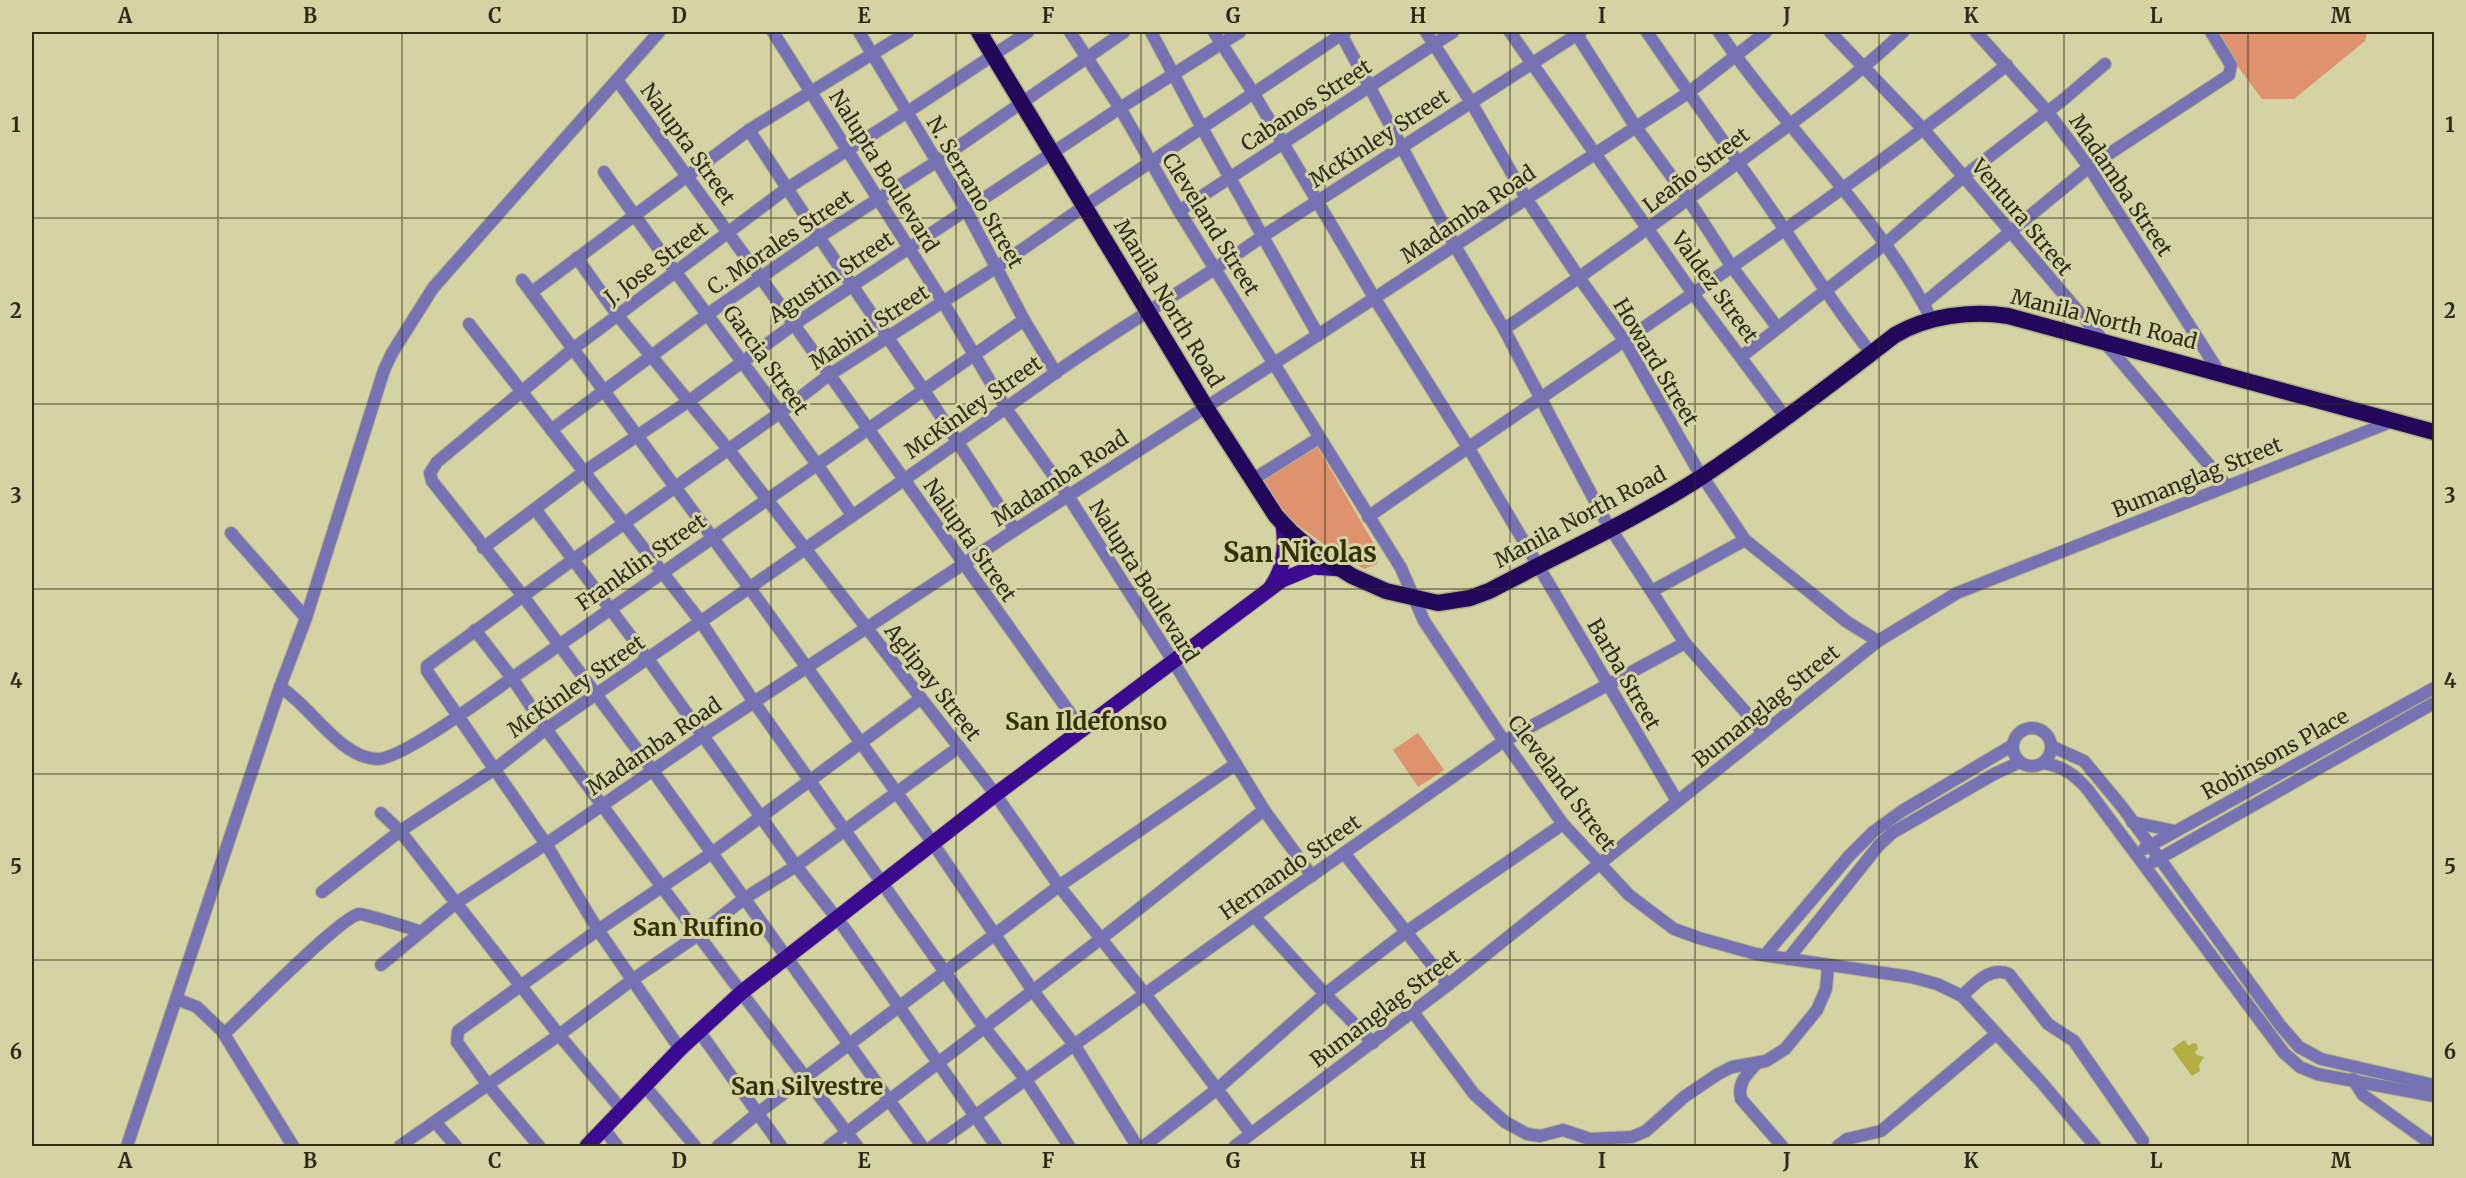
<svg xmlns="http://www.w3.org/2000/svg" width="2466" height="1178" viewBox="0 0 2466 1178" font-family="Merriweather,serif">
<rect width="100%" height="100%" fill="#d4d3a3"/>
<g fill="#de926d">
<path d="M2212 32H2367L2365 41 2294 99H2262Z"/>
<path d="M1317 446 1378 551 1377 564 1364 569 1329 548 1283 514 1260 480Z"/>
<path d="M1418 733 1444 770 1418 787 1393 750Z"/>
</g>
<path fill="#b4af45" d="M2184 1040 2189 1046 2193 1043 2197 1044 2198 1049 2195 1052 2197 1055 2204 1057 2199 1065 2200 1071 2192 1076 2172 1049Z"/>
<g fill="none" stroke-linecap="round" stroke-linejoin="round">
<defs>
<g id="minor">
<path d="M773 32 943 302 1007 410 1068 496 1173 661 1264 810 1312 876"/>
<path d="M859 32 966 210 1024 320 1056 373"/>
<path d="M1070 32 1120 108 1179 211 1401 568 1424 621 1504 741 1563 824 1629 895 1674 929 1699 938 1756 954 1911 977 1937 984 1962 996 2042 1083 2095 1146"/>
<path d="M1151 32 1202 128 1318 335"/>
<path d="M1214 32 1254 94 1375 299 1468 447 1677 801"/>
<path d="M1340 32 1455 246 1504 329 1605 520 1685 643 1763 732"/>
<path d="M1426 32 1471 102 1526 198 1580 279 1624 340 1696 467 1745 540 1847 622 1878 641"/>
<path d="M1510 32 1694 295 1786 418"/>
<path d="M1575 32 1635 126 1688 199 1732 267 1777 327"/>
<path d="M1647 32C1692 99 1740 163 1785 230 1813 272 1840 314 1871 353"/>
<path d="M1719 32C1785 129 1879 216 1932 320"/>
<path d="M1830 32 1924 130 2227 486"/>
<path d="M1976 32 2047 111 2089 167 2219 372"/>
<path d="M617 80 761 278 1082 730"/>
<path d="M749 130 819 237 923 389 1015 530"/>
<path d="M604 172C684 288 773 398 852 515"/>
<path d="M1179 211 1453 32"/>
<path d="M577 258 618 316 728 449 993 791 1059 886 1145 994 1251 1134"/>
<path d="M522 280 749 587 930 839 1033 991 1075 1046 1137 1146"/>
<path d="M532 292 749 130 908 32"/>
<path d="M1924 303 2089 167 2229 75 2231 65 2211 32"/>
<path d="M469 324 701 622 754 702 984 1027 1026 1080 1069 1146"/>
<path d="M1504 329C1579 279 1651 226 1724 173 1785 128 1848 84 1903 32"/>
<path d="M1741 357 1885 244 1963 177 2064 99 2105 64"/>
<path d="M551 430 708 314 819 237 936 162 1124 32"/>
<path d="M1252 480 1319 438"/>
<path d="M535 509 648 659 796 866 845 929 996 1146"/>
<path d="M1368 517C1582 367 1802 226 2007 65"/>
<path d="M231 533 306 618"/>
<path d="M483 548 585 471 689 401 793 325 1120 108 1240 32"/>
<path d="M1652 591 1745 540"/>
<path d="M475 630 512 678 546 729 662 887 857 1146"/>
<path d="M280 687C310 705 340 758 377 759 400 760 483 699 505 683 677 561 850 440 1024 320"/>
<circle cx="2032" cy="747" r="19"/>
<path d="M2051 746 2084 761 2123 808 2280 1025 2299 1047 2321 1059 2434 1085"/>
<path d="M2043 763C2063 766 2075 775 2088 790L2284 1053 2300 1067 2317 1074 2434 1096"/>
<path d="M381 813 400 831 559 1035 622 1110"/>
<path d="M2132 822 2175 831"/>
<path d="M2144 849 2434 688"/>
<path d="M1344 853 1448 985"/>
<path d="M2153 862 2434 703"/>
<path d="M322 892 400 831 495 769 546 729C716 611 887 493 1055 373 1123 325 1196 284 1263 236L1581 32"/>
<path d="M1254 916 1325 994 1373 1043"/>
<path d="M1765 955 1849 856 1873 832 1902 811 2013 745"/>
<path d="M1788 959 1879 845 1892 833 1994 774 2020 762"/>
<path d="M381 965 456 903 546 844 704 735 1015 530 1318 335 1688 93 1766 32"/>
<path d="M1962 996C1975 984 1989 966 2009 974L2048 1024 2074 1041 2143 1141"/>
<path d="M176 999 197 1007 222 1031 293 1146"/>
<path d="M1413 1012 1474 1094 1505 1122 1527 1134 1540 1136 1563 1130 1590 1139 1632 1137 1646 1131 1684 1097 1718 1074 1732 1067 1766 1061 1785 1049 1817 1010 1826 989 1828 966"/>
<path d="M699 1031 781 1146"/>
<path d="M224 1034C245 1015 339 918 359 914 364 914 415 929 420 932"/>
<path d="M680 1049 598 930 546 844 427 671V666L574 559 781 412 829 375 997 267 1076 212 1345 32"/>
<path d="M1757 1063C1747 1074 1737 1083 1741 1099L1782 1146"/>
<path d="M2353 1079 2363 1095 2434 1146"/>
<path d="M644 1085 695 1146"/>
<path d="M435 1122 456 1146"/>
<path d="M604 1129 617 1146"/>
<path d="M127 1146 280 687 306 618 384 370 392 353 433 288 659 32"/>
<path d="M400 1146 559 1035 632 980 698 935 745 898 796 866 959 747"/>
<path d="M539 1146 488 1085 457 1042 458 1031 598 930 712 853 920 699"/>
<path d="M718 1146 758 1113 1059 886 1236 764"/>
<path d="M829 1146 1102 938 1264 810"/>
<path d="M922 1146 653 771 523 596 432 481 430 473 437 462 574 348 786 189 906 113 1028 32"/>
<path d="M933 1146 1254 916 1504 741 1685 643"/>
<path d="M1144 1146 1216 1090 1325 994 1406 932 1563 824"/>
<path d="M1235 1146 1448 985 1878 641 1957 593 2393 421"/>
<path d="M1838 1146 1847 1139 1881 1131 1996 1034"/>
</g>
<g id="major">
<path d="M1271 587C1284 569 1286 546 1283 525"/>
<path d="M587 1146 680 1049 742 992 996 794 1282 580 1313 567 1341 569"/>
</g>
<path id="highway" d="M979 32 1205 406 1276 516 1291 532 1313 551 1352 576 1386 591 1438 603 1470 598 1489 591C1561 553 1635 520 1703 476 1769 432 1832 384 1895 335 1927 316 1971 310 2008 316L2434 432"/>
</defs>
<use href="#minor" stroke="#b3b287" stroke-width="14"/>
<use href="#major" stroke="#b3b287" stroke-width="17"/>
<use href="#highway" stroke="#b3b287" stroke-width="19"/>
<use href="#minor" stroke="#7772b3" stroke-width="12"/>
<use href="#major" stroke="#3a0b90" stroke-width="15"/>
<use href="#highway" stroke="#22075b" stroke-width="16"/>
</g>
<path fill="none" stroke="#2d2c19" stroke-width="1.5" stroke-opacity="0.55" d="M218 32V1146M402 32V1146M587 32V1146M771 32V1146M956 32V1146M1141 32V1146M1325 32V1146M1510 32V1146M1695 32V1146M1879 32V1146M2064 32V1146M2248 32V1146M32 218H2434M32 404H2434M32 589H2434M32 774H2434M32 960H2434"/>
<g text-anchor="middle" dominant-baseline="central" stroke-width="6" stroke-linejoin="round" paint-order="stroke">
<g font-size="21" fill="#2d2c19" stroke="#d4d3a3">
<text transform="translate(1306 105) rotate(-33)">Cabanos Street</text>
<text transform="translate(1379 138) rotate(-33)">McKinley Street</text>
<text transform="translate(688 144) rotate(54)">Nalupta Street</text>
<text transform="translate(1696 170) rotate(-37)">Leaño Street</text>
<text transform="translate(884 171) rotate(58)">Nalupta Boulevard</text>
<text transform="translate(2121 185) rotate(56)">Madamba Street</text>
<text transform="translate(975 192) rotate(60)">N. Serrano Street</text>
<text transform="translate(1468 214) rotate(-34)">Madamba Road</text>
<text transform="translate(2022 217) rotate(50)">Ventura Street</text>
<text transform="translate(1211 224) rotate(58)">Cleveland Street</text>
<text transform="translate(780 242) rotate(-34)">C. Morales Street</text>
<text transform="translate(656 263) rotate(-37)">J. Jose Street</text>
<text transform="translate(831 277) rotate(-34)">Agustin Street</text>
<text transform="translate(1715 287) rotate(54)">Valdez Street</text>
<text transform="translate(1169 303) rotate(59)">Manila North Road</text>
<text transform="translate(2104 319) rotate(14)">Manila North Road</text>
<text transform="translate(869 327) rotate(-33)">Mabini Street</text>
<text transform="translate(766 360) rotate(54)">Garcia Street</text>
<text transform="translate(1656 362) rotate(59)">Howard Street</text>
<text transform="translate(973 407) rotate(-35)">McKinley Street</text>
<text transform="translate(2197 477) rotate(-22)">Bumanglag Street</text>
<text transform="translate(1060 478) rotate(-33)">Madamba Road</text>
<text transform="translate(1580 517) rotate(-28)">Manila North Road</text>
<text transform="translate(970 540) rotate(55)">Nalupta Street</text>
<text transform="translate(641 562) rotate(-35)">Franklin Street</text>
<text transform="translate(1144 581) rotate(58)">Nalupta Boulevard</text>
<text transform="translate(1624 674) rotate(60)">Barba Street</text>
<text transform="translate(933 682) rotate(52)">Aglipay Street</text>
<text transform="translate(576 686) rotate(-35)">McKinley Street</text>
<text transform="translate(1766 706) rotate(-39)">Bumanglag Street</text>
<text transform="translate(654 746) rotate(-34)">Madamba Road</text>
<text transform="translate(2275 754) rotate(-29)">Robinsons Place</text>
<text transform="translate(1562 783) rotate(53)">Cleveland Street</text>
<text transform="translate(1290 867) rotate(-35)">Hernando Street</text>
<text transform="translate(1385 1008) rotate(-37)">Bumanglag Street</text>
</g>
<g font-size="24" font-weight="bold" fill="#333102" stroke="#d4d3a3">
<text x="1086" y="721">San Ildefonso</text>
<text x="698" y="927">San Rufino</text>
<text x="807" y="1086">San Silvestre</text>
</g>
<g font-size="27" font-weight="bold" fill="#333102" stroke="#d4d3a3">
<text x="1300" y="552">San Nicolas</text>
</g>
</g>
<rect width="2466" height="1178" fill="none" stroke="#d4d3a3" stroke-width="66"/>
<rect x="33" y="33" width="2400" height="1112" fill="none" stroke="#2d2c19" stroke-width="2"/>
<g font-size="20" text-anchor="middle" font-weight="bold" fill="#2d2c19">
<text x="125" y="23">A</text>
<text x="310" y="23">B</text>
<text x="495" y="23">C</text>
<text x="679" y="23">D</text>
<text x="864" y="23">E</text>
<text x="1048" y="23">F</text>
<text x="1233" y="23">G</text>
<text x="1418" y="23">H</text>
<text x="1602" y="23">I</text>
<text x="1787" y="23">J</text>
<text x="1971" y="23">K</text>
<text x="2156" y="23">L</text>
<text x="2341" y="23">M</text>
<text x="16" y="132">1</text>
<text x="2450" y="132">1</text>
<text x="16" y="318">2</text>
<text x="2450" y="318">2</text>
<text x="16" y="503">3</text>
<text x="2450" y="503">3</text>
<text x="16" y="688">4</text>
<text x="2450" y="688">4</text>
<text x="16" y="874">5</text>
<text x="2450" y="874">5</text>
<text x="16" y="1059">6</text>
<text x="2450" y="1059">6</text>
<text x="125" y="1168">A</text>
<text x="310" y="1168">B</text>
<text x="495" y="1168">C</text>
<text x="679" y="1168">D</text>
<text x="864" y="1168">E</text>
<text x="1048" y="1168">F</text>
<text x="1233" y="1168">G</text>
<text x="1418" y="1168">H</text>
<text x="1602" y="1168">I</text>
<text x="1787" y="1168">J</text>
<text x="1971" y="1168">K</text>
<text x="2156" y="1168">L</text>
<text x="2341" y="1168">M</text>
</g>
</svg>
